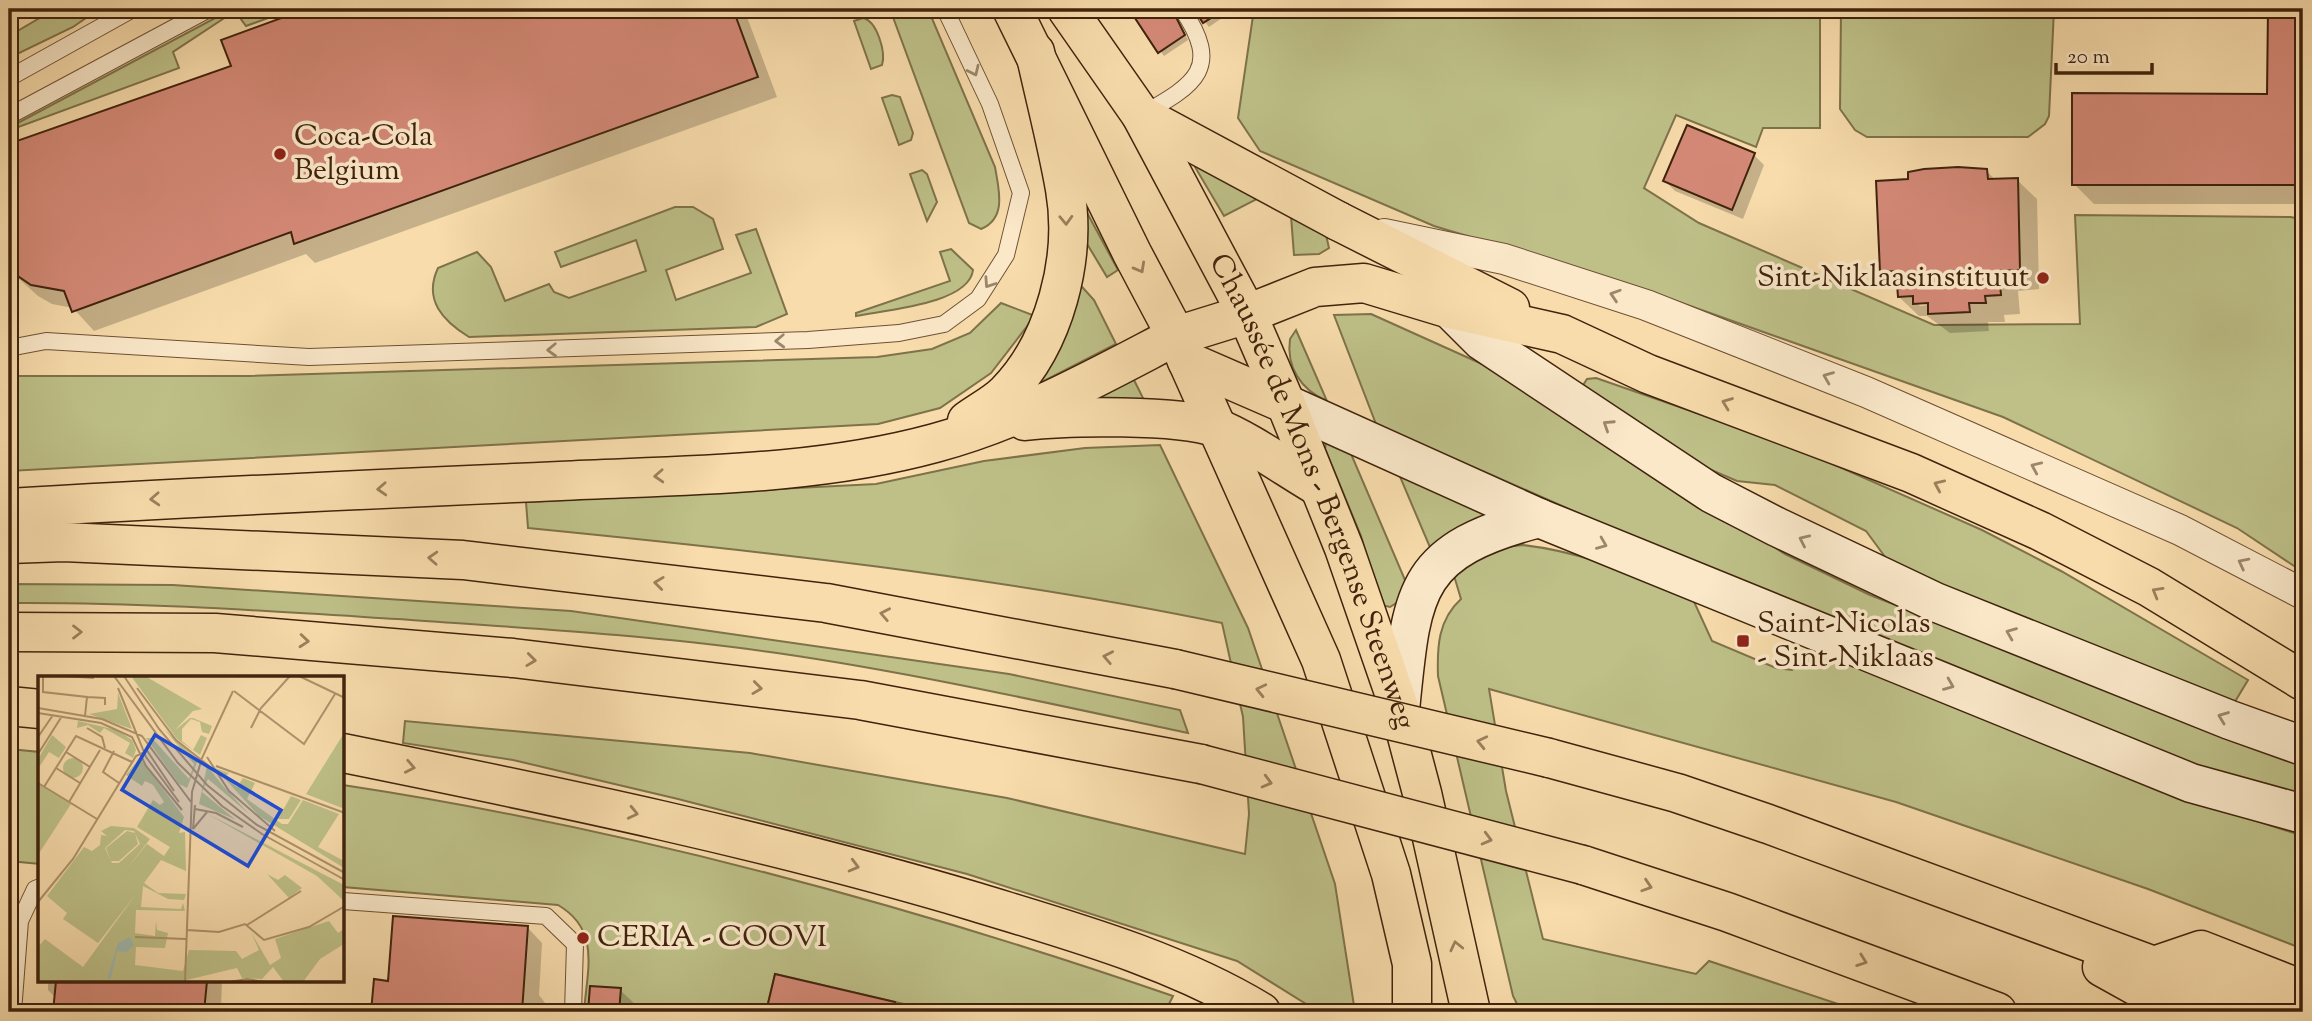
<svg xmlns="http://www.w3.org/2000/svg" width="2312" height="1021" viewBox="0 0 2312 1021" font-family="'Sorts Mill Goudy',serif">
<rect width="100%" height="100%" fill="#f8dcac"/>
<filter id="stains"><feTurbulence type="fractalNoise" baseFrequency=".00286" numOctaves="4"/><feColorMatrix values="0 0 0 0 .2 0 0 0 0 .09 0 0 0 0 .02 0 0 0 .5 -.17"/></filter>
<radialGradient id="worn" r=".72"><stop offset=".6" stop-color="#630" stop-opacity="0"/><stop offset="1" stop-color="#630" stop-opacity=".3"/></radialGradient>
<g fill="#bec088" stroke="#7f724a" stroke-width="2">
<path d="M55 9H99L73 27 9 58V36Z"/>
<path d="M232 9H284L285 12 246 26 235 11 173 52 179 68 13 129 12 126Z"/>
<path d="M890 9H928L995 167C999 190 1007 218 981 229L969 223Z"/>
<path d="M1254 9H1820V128H1763L1756 147 1676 115 1644 188 1699 223 1934 325 2080 324 2075 215 2291 217 2303 220V572L2237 528 2003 417 1634 286 1434 226 1260 151 1238 118Z"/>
<path d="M1841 9H2054L2049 116 2045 124 2028 137H1867L1855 130 1840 109Z"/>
<path d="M863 18C877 21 886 52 882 65L871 69 854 21Z"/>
<path d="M892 95 900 97 913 133 911 140 899 145 882 98Z"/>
<path d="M1197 162 1257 199 1224 216 1195 167Z"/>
<path d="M922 170 927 174 937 202 927 221 910 174Z"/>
<path d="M675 207H693L713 219 723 249 666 270 676 300 751 273 736 235 756 229 787 314 756 327 469 337C443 321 423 300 438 268L477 252 491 267 505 301 549 284 554 292 569 298 646 271 636 240 561 267 555 252Z"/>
<path d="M1085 209 1118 270 1107 277 1078 229Z"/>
<path d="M1291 216 1326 235 1329 248 1319 254 1294 255Z"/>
<path d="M951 249 973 270C969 304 885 310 856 316V313L950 281 940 252Z"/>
<path d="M1074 278 1094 300 1116 344 1042 382 1038 378Z"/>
<path d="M1001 303 1035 316 991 373 940 408 878 424 9 471V376H249L877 357 932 349 970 333Z"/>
<path d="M1371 314 1482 364 1785 554 1870 595 2049 665 2303 755V804L2239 786 1737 583 1376 424 1334 315Z"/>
<path d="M1296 330 1327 401C1301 390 1286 367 1290 339Z"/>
<path d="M1133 378 1145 402 1093 398Z"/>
<path d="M1596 378 1792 446 1982 530 2061 571 2248 680 2233 705 1894 569 1866 531 1775 485 1737 481 1674 454 1580 390 1587 379Z"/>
<path d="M1326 442 1349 449 1408 587 1401 600 1390 607 1381 605 1361 536 1325 449Z"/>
<path d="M1160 445 1248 628 1335 884 1355 1012H1319L1237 961 967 874 678 799 513 760 403 743 405 721 750 753 1007 798 1245 854 1249 814 1243 717 1222 623C994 576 760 551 528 528L526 502 876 484 984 461 1085 448Z"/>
<path d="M1398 472 1493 512 1432 552Z"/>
<path d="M1523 545C1583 552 1635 574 1691 595L1712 641 1776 668 1792 670 1818 649 2163 791 2303 836V949L2148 889 1896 802 1489 689 1506 791 1543 939 1696 974 1709 961 1862 1012H1521L1513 996 1438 676C1437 647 1438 620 1461 599L1452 569 1488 549Z"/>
<path d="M9 584 173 585 571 611 1009 674 1180 710 1188 733C1052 704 915 673 777 653 651 635 524 628 397 619 268 611 138 602 9 603Z"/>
<path d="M9 749 40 752V864L9 861Z"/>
<path d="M343 785C626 828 903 903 1173 996L1165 1012H938L775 974 766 1012H584C587 970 601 930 558 905L343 887Z"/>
</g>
<g fill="#0003" fill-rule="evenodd">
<path d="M311 9H744L777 97 315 263 306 254 94 331 73 308 52 304 38 296 9 270V174L21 165 234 67 223 41Z"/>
<path d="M1147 9H1179L1175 16 1188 40 1164 56 1136 16Z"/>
<path d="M1195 9H1231L1232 11 1209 27Z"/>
<path d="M2269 9H2303V204H2094L2074 184 2269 95Z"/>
<path d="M1754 155 1764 165 1743 219 1675 191 1665 181Z"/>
<path d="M1986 170 1996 181 2017 180 2037 199 2039 289 2018 291 2020 314 2004 315 2005 322H1988L1989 331 1950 333 1927 316H1919L1899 297V289L1881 271ZM1936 301V304L1920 306 1916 302Z"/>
<path d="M527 927 542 943 539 995 552 1012H373L375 981 390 982Z"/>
<path d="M776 976 930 1012H768Z"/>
<path d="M48 981H222L221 1006 227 1012H55L56 998 48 990Z"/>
<path d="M592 988 620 990 636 1005 635 1012H590Z"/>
</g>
<g fill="#d48977" stroke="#40230d" stroke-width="2">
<path d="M306 9H733L758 77 294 244 291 232 72 312 64 291 31 285 9 270V172L18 164 11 143 231 66 221 40Z"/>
<path d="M1129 9H1172L1185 35 1158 53Z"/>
<path d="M1194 9H1225L1203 23Z"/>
<path d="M2268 9H2303V185H2072V93L2267 94Z"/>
<path d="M1687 125 1755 153 1732 210 1663 181Z"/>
<path d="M1958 167 1987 169 1988 179 2018 178 2020 270 1999 271 2001 295 1985 296 1986 303H1969L1970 312 1928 314V303L1913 304V296L1898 297 1896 271 1880 272 1876 181 1908 179V172L1924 169Z"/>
<path d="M393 916 528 926 522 1012H371L374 979 388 981Z"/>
<path d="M775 974 895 1002 893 1012H766Z"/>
<path d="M56 981H207L204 1012H53Z"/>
<path d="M590 986 621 988 619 1012H588Z"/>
</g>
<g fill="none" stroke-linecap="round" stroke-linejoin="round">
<defs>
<g id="lane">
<path d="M9 78 133 9"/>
<path d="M1143 114C1196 84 1222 68 1182 9"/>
<path d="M9 116 209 9"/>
<path d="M9 348 46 341 309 357 808 340 899 333 944 324 978 299 1006 255 1021 193 990 104 945 9"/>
<path d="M343 901 546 916 575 944 573 1012"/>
<path d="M13 1012 20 921 35 889 40 887"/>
</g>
<path id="street" d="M1384 234 1504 259 1646 305 1866 392 2180 530 2303 594"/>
<g id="secondary">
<path d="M1450 309 1482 341 1711 493 1777 527 1935 602 2230 720 2303 746"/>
<path d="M1286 404 1539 518 2191 783 2303 814"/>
<path d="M1400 710C1412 591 1412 551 1539 518"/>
</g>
<g id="primary">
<path d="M1012 9 1132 253 1176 336 1321 660 1391 874 1412 964V1012"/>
<path id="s1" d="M1067 9 1141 115 1247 314 1286 404 1344 548 1400 710 1422 793 1471 1012"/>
<path d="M1141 115 1338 221"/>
<path d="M1176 336 1247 314 1315 287 1364 283 1450 309"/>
<path d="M1187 361 1286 404"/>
</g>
<g id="highway">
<path d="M1338 221 1510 308"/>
<path d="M1450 309 1562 334 1648 374 1911 473 2040 531 2149 587 2303 681"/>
<path d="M967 421C979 412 995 404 1006 393 1055 343 1077 258 1065 189 1057 143 1045 98 1035 52"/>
<path d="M1025 421C1066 416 1179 414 1217 428 1248 440 1288 469 1319 487"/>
<path d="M9 508C192 497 376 489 560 481 685 475 814 476 935 443 1021 420 1097 377 1176 336"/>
<path d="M9 544 64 542 463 560 826 603 1175 669"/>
<path d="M9 632 215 633 513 658 860 700 1201 764"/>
<path d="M9 706 40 709"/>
<path d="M343 753C556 796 768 840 976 902 1074 932 1173 959 1261 1012"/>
<path d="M1549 758 1677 793 1768 824 2154 966 2268 1012"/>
<path d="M1583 865 1727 912 1997 1012"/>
<path d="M2154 966 2201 950 2303 990"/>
<path d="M2102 967 2183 1012"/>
</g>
</defs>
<use href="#lane" stroke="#6e5135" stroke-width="18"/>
<use href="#street" stroke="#6e5135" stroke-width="32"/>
<use href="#secondary" stroke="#40230d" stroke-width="41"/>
<use href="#primary" stroke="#40230d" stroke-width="41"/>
<use href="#highway" stroke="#40230d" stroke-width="41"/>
<use href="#lane" stroke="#fae8c9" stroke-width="16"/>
<use href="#street" stroke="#fae8c9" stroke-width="30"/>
<use href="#secondary" stroke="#fae8c9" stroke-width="38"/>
<use href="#primary" stroke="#f8dcac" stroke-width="38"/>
<use href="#highway" stroke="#f8dcac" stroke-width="38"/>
<defs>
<g id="highway-bridge">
<path d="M1175 669 1549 758"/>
<path d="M1201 764 1583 865"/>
</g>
</defs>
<use href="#highway-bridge" stroke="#40230d" stroke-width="41" stroke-linecap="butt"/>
<use href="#highway-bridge" stroke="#f8dcac" stroke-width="38"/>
</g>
<defs><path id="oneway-chevron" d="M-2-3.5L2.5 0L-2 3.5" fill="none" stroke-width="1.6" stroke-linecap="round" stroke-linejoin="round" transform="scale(1.75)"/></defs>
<g stroke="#9d866b">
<use href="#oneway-chevron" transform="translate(974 71) rotate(65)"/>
<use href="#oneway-chevron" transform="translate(989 283) rotate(124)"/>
<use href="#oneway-chevron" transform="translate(1615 295) rotate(-162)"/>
<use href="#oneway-chevron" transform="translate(780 341) rotate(178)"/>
<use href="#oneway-chevron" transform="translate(552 350) rotate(178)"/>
<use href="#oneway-chevron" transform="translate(1828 377) rotate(-158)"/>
<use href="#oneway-chevron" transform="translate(1608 425) rotate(-147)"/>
<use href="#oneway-chevron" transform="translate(2036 467) rotate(-156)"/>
<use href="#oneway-chevron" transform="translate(1804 540) rotate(-155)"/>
<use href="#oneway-chevron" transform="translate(1602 544) rotate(22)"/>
<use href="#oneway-chevron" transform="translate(2243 563) rotate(-153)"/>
<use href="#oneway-chevron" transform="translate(2011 633) rotate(-158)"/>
<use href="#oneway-chevron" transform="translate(1949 685) rotate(22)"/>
<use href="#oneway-chevron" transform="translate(2223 717) rotate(-159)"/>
</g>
<g stroke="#9c805c">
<use href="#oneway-chevron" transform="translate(1066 220) rotate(88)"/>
<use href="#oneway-chevron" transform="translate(1140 268) rotate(61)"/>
<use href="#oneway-chevron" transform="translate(1727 403) rotate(-159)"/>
<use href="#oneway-chevron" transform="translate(659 476) rotate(177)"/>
<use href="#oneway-chevron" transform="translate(1939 485) rotate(-156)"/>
<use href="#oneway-chevron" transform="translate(382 489) rotate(177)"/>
<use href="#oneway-chevron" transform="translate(155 499) rotate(177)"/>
<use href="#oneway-chevron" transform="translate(433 558) rotate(-177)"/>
<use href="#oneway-chevron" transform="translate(659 583) rotate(-173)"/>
<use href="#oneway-chevron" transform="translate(2157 592) rotate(-150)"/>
<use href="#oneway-chevron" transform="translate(885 614) rotate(-169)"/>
<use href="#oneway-chevron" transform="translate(77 632)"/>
<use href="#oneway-chevron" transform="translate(304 641) rotate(5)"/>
<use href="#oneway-chevron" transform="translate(1108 657) rotate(-169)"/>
<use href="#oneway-chevron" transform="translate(531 660) rotate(7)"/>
<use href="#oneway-chevron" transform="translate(757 688) rotate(7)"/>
<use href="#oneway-chevron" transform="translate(1261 690) rotate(-167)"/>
<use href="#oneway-chevron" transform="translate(1482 742) rotate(-167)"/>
<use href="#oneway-chevron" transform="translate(410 767) rotate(11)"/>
<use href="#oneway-chevron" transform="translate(1267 782) rotate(15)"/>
<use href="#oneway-chevron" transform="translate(633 813) rotate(13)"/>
<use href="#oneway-chevron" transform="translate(1487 839) rotate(15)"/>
<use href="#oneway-chevron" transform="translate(854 866) rotate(15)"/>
<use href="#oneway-chevron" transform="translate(1647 886) rotate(18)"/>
<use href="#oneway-chevron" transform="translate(1456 946) rotate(-103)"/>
<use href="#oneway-chevron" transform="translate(1862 961) rotate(20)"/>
</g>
<g fill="#8f2418" stroke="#fae8c9" stroke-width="2.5">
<circle cx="280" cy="154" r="7"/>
<circle cx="2043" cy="278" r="7"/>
<rect x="1736" y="634" width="14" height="14" rx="3.5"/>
<circle cx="583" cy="938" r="7"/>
</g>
<g text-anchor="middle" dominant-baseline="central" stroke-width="7" stroke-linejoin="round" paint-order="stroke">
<g font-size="30" fill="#40230d" stroke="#fae8c9" text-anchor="start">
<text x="294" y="137">Coca-Cola<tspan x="294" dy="34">Belgium</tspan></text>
<text x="2029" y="278" text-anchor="end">Sint-Niklaasinstituut</text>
<text x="1757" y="624">Saint-Nicolas<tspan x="1757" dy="34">- Sint-Niklaas</tspan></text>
<text x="597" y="938">CERIA - COOVI</text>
</g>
<g font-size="30" fill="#40230d" stroke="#fae8c9">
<text stroke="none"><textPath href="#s1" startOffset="544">Chaussée de Mons - Bergense Steenweg</textPath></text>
</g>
</g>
<g transform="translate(38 676)">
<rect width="306" height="306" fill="#f8dcac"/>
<path d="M93 0H107L164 33 155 35 137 54 152 42H155L174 50 171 58 164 56 162 46 153 43 144 53V65L155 74 163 59 169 62 162 79 139 63ZM80 17 94 53 51 38 79 33ZM40 45 79 54 94 64 98 74 95 82 87 77 92 67 66 52 62 57 50 49 39 52ZM126 53 160 84 149 112 141 108 108 62H114L151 103 156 88ZM306 57V129L304 132 268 118ZM14 59 28 71 21 82 11 76 0 93V83ZM25 92a10 10 0 1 1 20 0a10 10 0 1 1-20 0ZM102 82 146 141 141 157 147 156 148 195 123 184 106 207 120 217 148 218 146 224 130 223 105 210 103 231 143 233 145 227 147 235 98 234 97 257 117 260 118 245 119 254 130 257 127 272 98 271 97 289 145 295 151 274 198 275 204 283 221 274 213 256 232 289 243 282 237 263 291 245 300 257 306 253V268L282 283 265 306H246L235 291 224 303 204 302 199 292 140 306H0V271L7 263 45 291 98 218 60 267 25 243 29 237 9 220 46 171 54 175 62 169 63 159 69 160 63 155 73 150 96 152 112 163 88 194 109 168 126 180 132 171 99 151 115 124 122 129 126 126 115 109 107 105 104 110 88 99ZM87 154 96 155 102 168 81 187H74L67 172ZM169 90 186 111 211 138 170 103 164 116 198 144 161 128ZM177 92 191 97 188 100 199 111 205 102 217 107 209 123 244 148H250L265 124 301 138 280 171 306 185V192L221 140ZM0 108 33 128 0 179ZM253 120 263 124 251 143H240ZM168 137 306 209V225L279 200ZM89 155 97 157 100 168 81 185H73L68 172ZM229 198 240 204 247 199 264 212 251 222Z" fill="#bec088" fill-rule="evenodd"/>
<path d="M92 261 96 269 89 276 79 275 73 302 69 303 80 267Z" fill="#9fbab1"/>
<path fill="none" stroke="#ae926c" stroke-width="2" d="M5 0V16L49 21 47 40M28 0 56 2M76 0 140 87 184 130 224 158 307 204M86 0 121 53 169 109 219 149 307 197M261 0 307 22M80 12 108 81 141 126M99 12 138 64 171 90M196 15 266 68 297 18M49 21 67 22V29M0 32 64 43 104 60 153 126M0 37 63 47 94 61 108 90 144 134M49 52 64 61 67 72M213 52 223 32 252 0M0 61 15 39M108 73 136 115M76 75 65 96 81 107M28 76 52 91M0 78 24 40M169 81 191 115 237 155M178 90 307 137M18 92 42 107M0 107 59 143M6 111 38 60 94 86M31 126 62 74M157 133 178 137 205 151M155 153 157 129M155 153 169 136M0 226 35 183 98 80 109 75M209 249 263 215M149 254 181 256 207 248 226 264 271 251 307 230M97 261 148 263M147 306 154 116 164 82 195 15M191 306 209 303 227 306"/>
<path fill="#1d4ed8" fill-opacity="0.15" stroke="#1d4ed8" stroke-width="3.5" d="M117 59 243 134 210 190 84 114Z"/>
<rect width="306" height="306" fill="none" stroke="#40230d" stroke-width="3.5"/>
</g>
<rect width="2312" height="1021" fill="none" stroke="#f8dcac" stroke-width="35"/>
<rect x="10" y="10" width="2291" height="1000" fill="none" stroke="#40230d" stroke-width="3.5"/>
<rect x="18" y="18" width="2277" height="986" fill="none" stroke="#40230d" stroke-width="2"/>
<path d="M2056 63v10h96v-10" fill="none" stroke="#40230d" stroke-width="3.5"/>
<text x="2067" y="63" font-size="21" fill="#40230d" stroke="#fae8c9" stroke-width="5" paint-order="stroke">20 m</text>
<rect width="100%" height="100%" filter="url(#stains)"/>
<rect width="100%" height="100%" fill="url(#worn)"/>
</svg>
